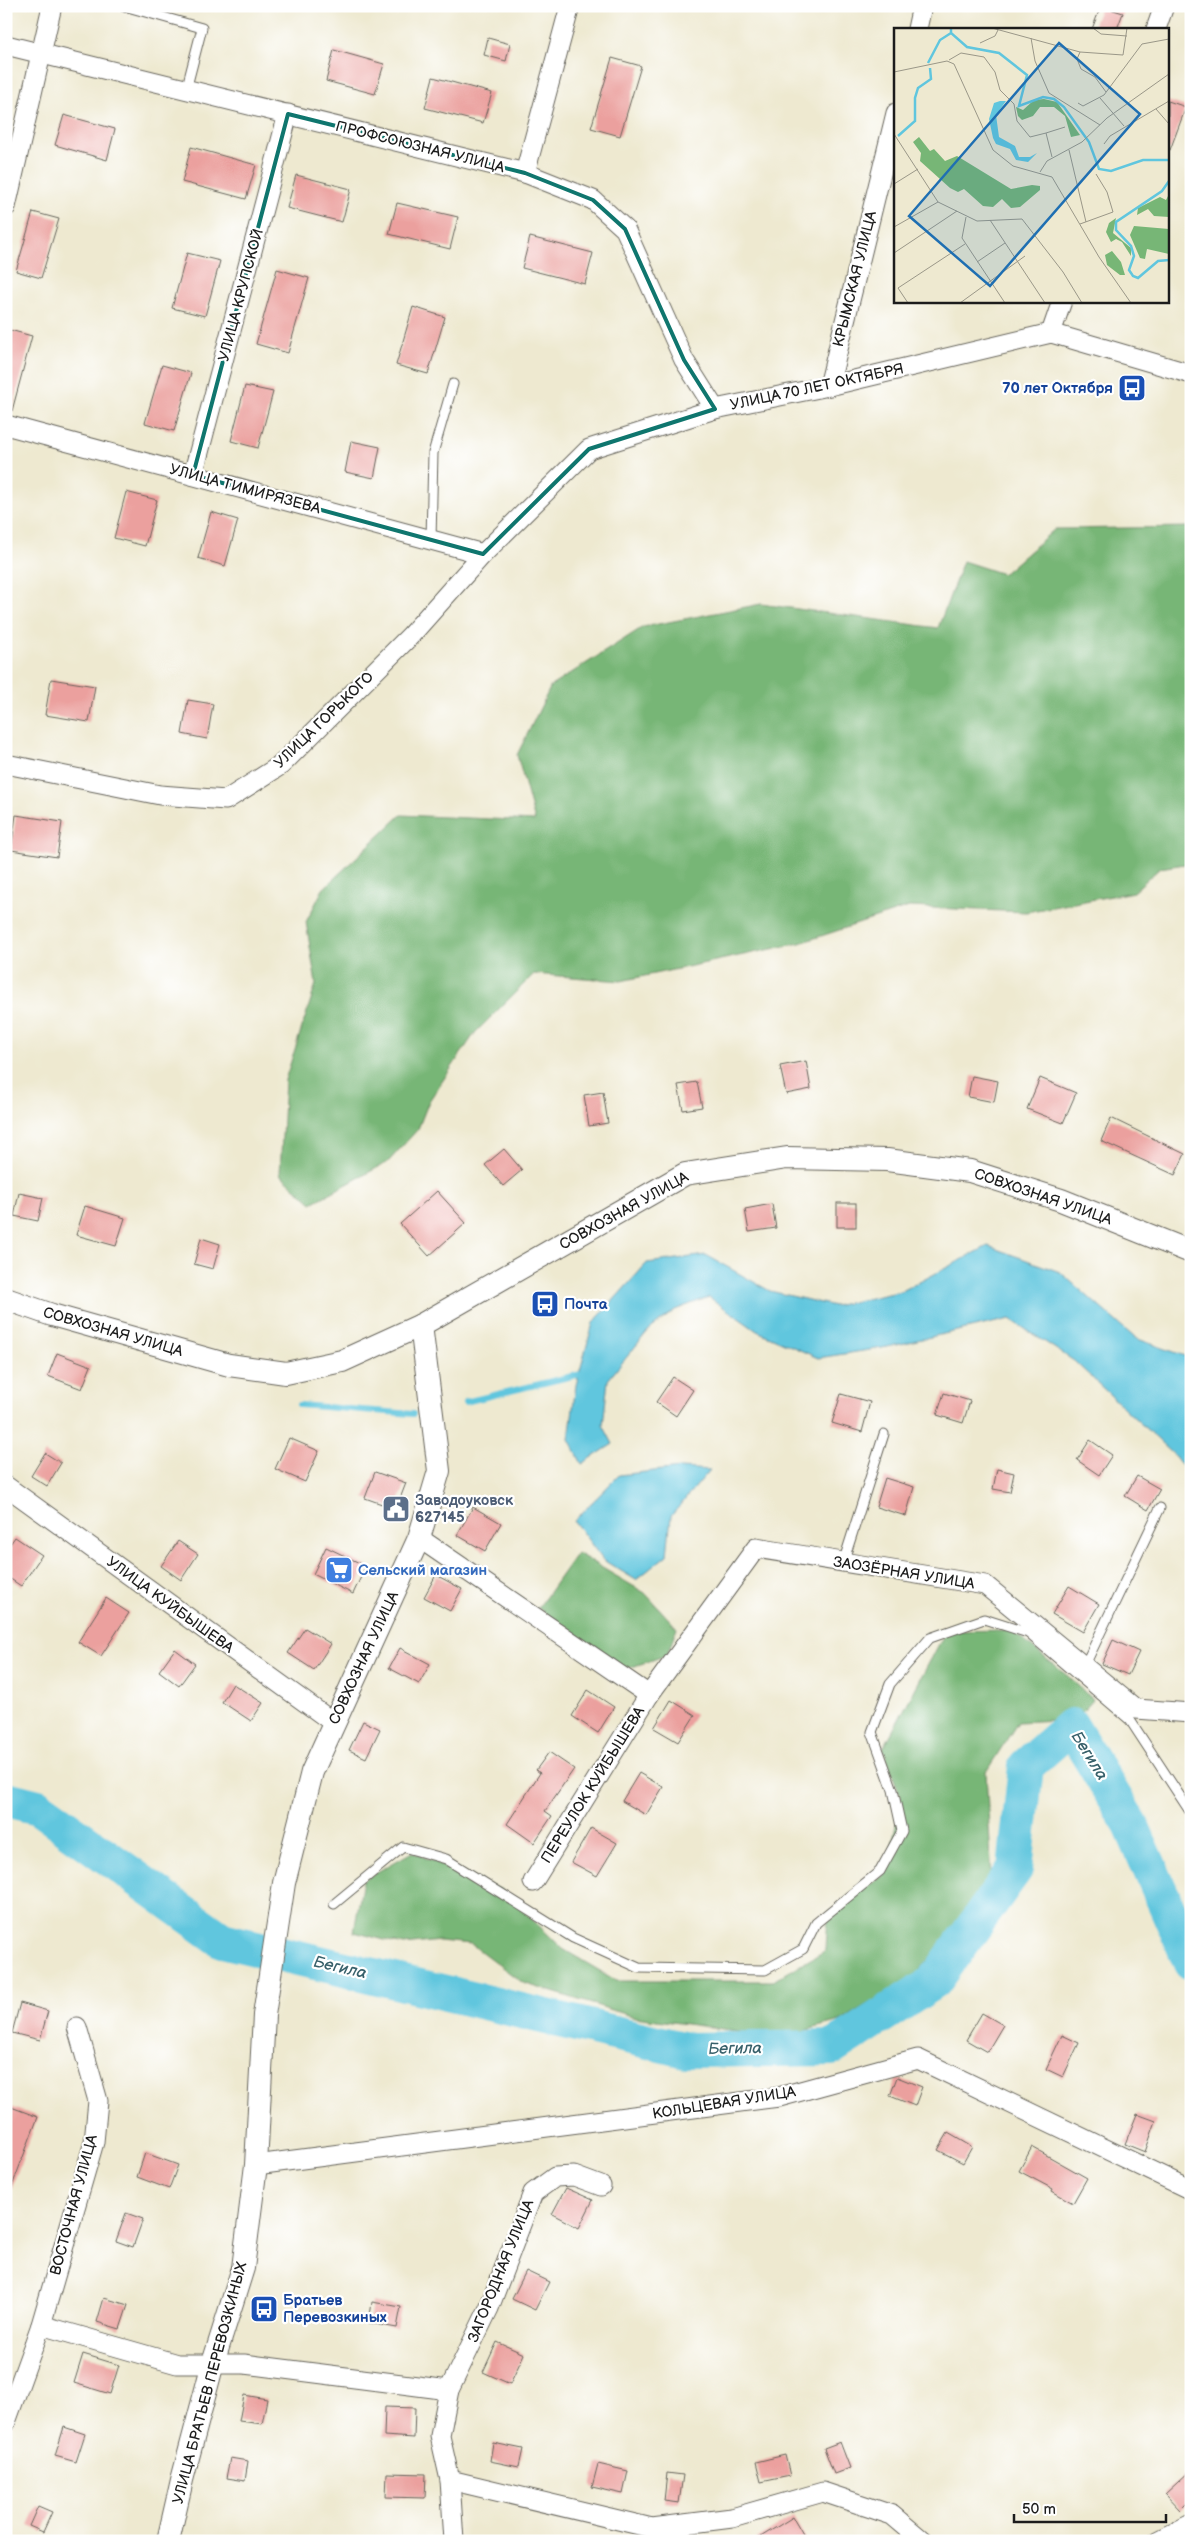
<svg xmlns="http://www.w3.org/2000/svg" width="1197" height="2547" viewBox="0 0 1197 2547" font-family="'Balsamiq Sans',sans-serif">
<rect width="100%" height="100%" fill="#fff"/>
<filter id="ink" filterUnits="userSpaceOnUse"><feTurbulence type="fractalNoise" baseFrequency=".02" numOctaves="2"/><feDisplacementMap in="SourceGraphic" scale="10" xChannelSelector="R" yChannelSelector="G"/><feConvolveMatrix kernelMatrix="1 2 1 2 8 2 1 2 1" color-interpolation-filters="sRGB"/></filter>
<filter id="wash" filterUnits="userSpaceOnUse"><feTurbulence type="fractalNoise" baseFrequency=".0096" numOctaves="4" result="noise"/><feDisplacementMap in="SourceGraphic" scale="20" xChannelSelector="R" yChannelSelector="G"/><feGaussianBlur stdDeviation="1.12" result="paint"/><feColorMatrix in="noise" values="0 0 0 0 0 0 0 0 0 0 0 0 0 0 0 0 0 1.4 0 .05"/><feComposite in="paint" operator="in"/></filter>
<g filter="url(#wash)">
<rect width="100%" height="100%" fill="#eee9d0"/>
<g fill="#77b676" stroke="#4a6949">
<path d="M1191 527V863L1160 868 1133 892 1026 912 909 907 800 943 621 981 534 974 475 1033 429 1101 418 1129 388 1162 312 1203 280 1174 285 1080 316 984 306 922 323 889 401 815 535 821 517 755 551 686 643 627 761 604 938 628 963 561 1003 574 1055 529Z"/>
<path d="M577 1553 645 1593 677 1628 667 1655 623 1670 538 1608Z"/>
<path d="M1011 1630 1069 1677 1093 1700 1076 1719 1018 1722 986 1772 992 1880 917 1974 840 2021 781 2037 635 2017 523 1983 471 1944 439 1941 404 1945 354 1932 363 1880 412 1852 502 1890 563 1949 617 1981H773L826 1950 828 1913 887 1873 901 1798 883 1749 946 1631Z"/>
</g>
<g fill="#60c6de" stroke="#3e717d">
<path d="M988 1246 1060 1272 1135 1338 1191 1358V1477L1173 1454 1074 1361 1010 1319 882 1348 818 1358 757 1331 709 1297 675 1310 648 1331 608 1380 603 1425 613 1444 582 1464 569 1439 576 1385 593 1323 647 1263 706 1255 770 1291 834 1306 902 1291Z"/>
<path d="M680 1468 710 1470 671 1516 667 1555 636 1580 603 1560 574 1521 619 1475Z"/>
</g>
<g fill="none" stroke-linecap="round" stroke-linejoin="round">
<g stroke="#60c6de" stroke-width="6">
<path d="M465 1402 585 1373"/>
<path d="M299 1405 413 1414"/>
</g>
<path stroke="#60c6de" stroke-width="36" d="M6 1799 38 1807 222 1940 686 2050 832 2048 934 1982 1015 1869 1026 1766 1071 1726 1131 1825 1191 1962"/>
</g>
<g id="blocks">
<g fill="#eba09e">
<path d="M1101 6 1123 13 1117 29H1092Z"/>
<path d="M488 38 510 44 506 61 484 55Z"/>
<path d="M334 50 384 64 375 94 326 81Z"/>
<path d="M612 58 641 66 620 136 591 128Z"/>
<path d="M433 77 492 93 483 123 425 108Z"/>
<path d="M1168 101 1186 107 1170 150H1168Z"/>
<path d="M64 115 115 129 107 160 55 145Z"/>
<path d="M191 147 256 165 246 199 182 182Z"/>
<path d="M296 175 351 189 342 222 287 208Z"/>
<path d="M397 203 458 217 450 249 389 234Z"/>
<path d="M33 212 59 219 41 278 16 271Z"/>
<path d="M530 237 593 253 585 284 522 268Z"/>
<path d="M187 253 220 261 205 316 172 308Z"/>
<path d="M277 269 309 278 288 353 256 344Z"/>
<path d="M413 307 445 317 428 374 396 365Z"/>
<path d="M6 329 32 336 12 411H6Z"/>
<path d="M162 365 191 373 174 431 145 423Z"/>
<path d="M245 386 273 392 258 448 231 441Z"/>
<path d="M351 441 380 447 374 478 345 472Z"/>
<path d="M126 492 157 500 145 546 114 538Z"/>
<path d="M211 512 238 520 225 566 198 558Z"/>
<path d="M51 679 95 686 89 722 45 715Z"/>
<path d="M188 700 213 704 207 739 182 734Z"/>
<path d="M16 815 62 822 57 857 11 850Z"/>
<path d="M806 1061 811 1089 786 1094 780 1066Z"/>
<path d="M972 1076 998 1081 994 1102 968 1097Z"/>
<path d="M1040 1078 1076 1093 1063 1123 1027 1109Z"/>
<path d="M697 1082 702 1107 683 1110 678 1085Z"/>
<path d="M603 1092 608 1123 589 1126 584 1095Z"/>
<path d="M1111 1118 1185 1154 1175 1175 1101 1141Z"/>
<path d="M504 1149 522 1170 503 1186 485 1165Z"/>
<path d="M437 1191 466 1223 429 1256 400 1224Z"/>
<path d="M19 1193 43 1198 38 1221 14 1216Z"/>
<rect x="837" y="1203" width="19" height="24"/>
<path d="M772 1204 776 1228 749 1232 745 1209Z"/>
<path d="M85 1206 125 1218 116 1246 76 1235Z"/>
<path d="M201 1238 220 1244 213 1269 194 1264Z"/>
<path d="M57 1353 91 1366 82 1389 48 1376Z"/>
<path d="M673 1377 693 1390 676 1416 656 1402Z"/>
<path d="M944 1393 970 1401 963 1423 937 1415Z"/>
<path d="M841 1394 870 1402 862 1432 832 1423Z"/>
<path d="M289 1438 319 1451 305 1482 275 1469Z"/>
<path d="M1090 1440 1112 1455 1099 1475 1077 1460Z"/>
<path d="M45 1453 61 1463 47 1486 31 1476Z"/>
<path d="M997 1469 1014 1473 1010 1492 993 1489Z"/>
<path d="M375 1472 406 1483 396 1509 365 1498Z"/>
<path d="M1137 1476 1160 1489 1148 1510 1125 1496Z"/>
<path d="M885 1478 914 1487 906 1516 876 1507Z"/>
<path d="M473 1507 501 1523 485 1551 457 1535Z"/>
<path d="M15 1537 42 1555 21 1586 6 1576V1550Z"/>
<path d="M178 1541 198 1554 181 1580 161 1566Z"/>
<path d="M326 1547 366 1566 353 1594 313 1574Z"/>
<path d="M436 1575 462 1589 450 1611 424 1597Z"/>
<path d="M1069 1586 1099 1604 1083 1632 1052 1614Z"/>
<path d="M106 1598 129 1613 101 1656 78 1642Z"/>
<path d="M305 1628 331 1644 314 1670 288 1653Z"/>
<path d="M1113 1640 1139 1652 1128 1675 1102 1664Z"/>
<path d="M400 1648 430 1664 419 1684 389 1668Z"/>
<path d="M175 1649 195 1664 179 1686 159 1671Z"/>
<path d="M233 1684 263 1703 251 1721 222 1702Z"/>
<path d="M588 1690 614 1707 598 1733 572 1716Z"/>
<path d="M671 1700 695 1715 678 1742 654 1728Z"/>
<path d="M363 1721 380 1729 366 1758 349 1750Z"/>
<path d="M549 1752 574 1769 545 1811 552 1816 534 1843 507 1824 540 1773 536 1770Z"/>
<path d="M639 1773 663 1787 646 1815 622 1801Z"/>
<path d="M591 1828 617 1843 597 1876 571 1862Z"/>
<path d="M20 2003 48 2011 40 2040 12 2033Z"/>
<path d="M982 2013 1003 2025 987 2052 966 2040Z"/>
<path d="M1062 2035 1079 2043 1063 2077 1046 2069Z"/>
<path d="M897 2077 922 2087 915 2106 890 2096Z"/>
<path d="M11 2107 38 2117 8 2197 6 2119Z"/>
<path d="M1137 2114 1156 2121 1145 2152 1125 2144Z"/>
<path d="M948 2133 972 2147 963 2163 938 2150Z"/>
<path d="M1032 2147 1087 2178 1073 2203 1052 2191 1053 2189 1019 2171Z"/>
<path d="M145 2153 178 2165 169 2189 137 2177Z"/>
<path d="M566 2188 593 2200 579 2228 552 2214Z"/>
<path d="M126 2213 143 2219 133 2247 116 2241Z"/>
<path d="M526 2271 549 2282 535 2310 512 2299Z"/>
<path d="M104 2298 128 2305 120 2329 97 2322Z"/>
<path d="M372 2302 401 2307 397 2328 369 2323Z"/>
<path d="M497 2342 524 2354 510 2384 483 2372Z"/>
<path d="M83 2354 119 2365 110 2394 74 2383Z"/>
<path d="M244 2395 267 2399 262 2424 239 2421Z"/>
<path d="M385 2407 415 2408 414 2438 384 2436Z"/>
<path d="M64 2427 85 2434 76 2462 55 2456Z"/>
<path d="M840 2442 850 2468 834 2474 824 2448Z"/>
<path d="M493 2443 523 2449 519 2467 490 2461Z"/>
<path d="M785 2455 790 2476 761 2482 756 2462Z"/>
<path d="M230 2458 248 2461 245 2481 226 2478Z"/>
<path d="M598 2464 628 2471 623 2494 592 2487Z"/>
<path d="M1191 2470V2499L1180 2510 1165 2494Z"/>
<path d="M387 2473 426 2474 425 2498 386 2497Z"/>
<path d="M667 2473 683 2475 679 2503 664 2501Z"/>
<path d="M38 2506 52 2512 43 2532 29 2526Z"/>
<path d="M793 2517 807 2541H754Z"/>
</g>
</g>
</g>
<g filter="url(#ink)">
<use href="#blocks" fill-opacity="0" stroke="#66645b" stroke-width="1"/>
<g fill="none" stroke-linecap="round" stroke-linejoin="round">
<defs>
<g id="service">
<path d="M124 6 202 28 186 90"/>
<path d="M431 540 433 453 453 384"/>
<path d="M843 1563 884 1434"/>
<path d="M1084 1667 1160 1508"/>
<path d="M334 1904 403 1847 446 1859 573 1938 639 1968 765 1970 803 1949 816 1923 880 1871 902 1831 893 1790 872 1732 890 1684 930 1638 984 1619 1028 1633 1130 1720 1191 1813"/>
</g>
<g id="minor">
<path d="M917 29 922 6"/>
<path d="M1156 29 1164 6"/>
<path d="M6 45 525 173 593 200 625 229 684 360 715 409"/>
<path d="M525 173 570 6"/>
<path d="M6 207 52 6"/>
<path d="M1051 333 1062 301"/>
<path d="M829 386 896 113"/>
<path d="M6 425 483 554"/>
<path d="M193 475 288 114"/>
<path d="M6 764 160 795 226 800 281 765 410 636 483 554 589 449 715 409 829 386 1051 333 1191 374"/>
<path d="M6 1486 334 1723"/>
<path d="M419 1538 649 1695 533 1882"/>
<path d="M649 1695 756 1548 985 1585 1136 1709 1191 1713"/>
<path d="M256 2165 779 2097 918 2059 1191 2190"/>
<path d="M41 2325 177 2364H244L449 2390"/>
<path d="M6 2422 41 2325 94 2142 98 2101 77 2027"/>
<path d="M450 2480 652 2528 732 2518 823 2492 892 2515 923 2541"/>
<path d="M454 2541 450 2480 440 2436 449 2390 489 2308 533 2193 555 2177 574 2176 601 2186"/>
<path d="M1158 2541 1191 2524"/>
</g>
<g id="tertiary">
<path d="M6 1299 52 1315 229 1365 286 1373 342 1361 421 1325 685 1174 787 1158 887 1160 970 1171 1061 1200 1191 1252"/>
<path d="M168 2541 182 2480 213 2363 243 2268 256 2165 264 2015 284 1883 312 1772 419 1538 439 1471 421 1325"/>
</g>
</defs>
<use href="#service" stroke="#66645b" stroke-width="11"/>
<use href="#minor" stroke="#66645b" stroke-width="21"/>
<use href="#tertiary" stroke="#66645b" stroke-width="24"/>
<use href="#service" stroke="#fff" stroke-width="9"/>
<use href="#minor" stroke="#fff" stroke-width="19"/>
<use href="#tertiary" stroke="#fff" stroke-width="22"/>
</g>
</g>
<path fill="none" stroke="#0f766e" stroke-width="4" stroke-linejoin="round" d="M288 114 525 173 593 200 625 229 684 360 715 409 589 449 483 554 193 475Z"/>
<defs>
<symbol id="bus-square" viewBox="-11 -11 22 22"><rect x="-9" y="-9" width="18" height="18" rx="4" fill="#1a4fb4" stroke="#fff"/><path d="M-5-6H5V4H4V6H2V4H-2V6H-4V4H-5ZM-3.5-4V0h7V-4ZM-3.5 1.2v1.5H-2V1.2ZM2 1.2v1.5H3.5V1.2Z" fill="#fff"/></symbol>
<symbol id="civic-square" viewBox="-11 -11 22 22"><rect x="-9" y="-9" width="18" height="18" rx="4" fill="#5c6f8a" stroke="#fff"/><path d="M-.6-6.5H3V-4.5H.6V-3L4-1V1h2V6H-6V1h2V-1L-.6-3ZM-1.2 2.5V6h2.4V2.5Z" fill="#fff"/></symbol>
<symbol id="supermarket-square" viewBox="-11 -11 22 22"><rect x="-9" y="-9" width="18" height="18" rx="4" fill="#3f7fe0" stroke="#fff"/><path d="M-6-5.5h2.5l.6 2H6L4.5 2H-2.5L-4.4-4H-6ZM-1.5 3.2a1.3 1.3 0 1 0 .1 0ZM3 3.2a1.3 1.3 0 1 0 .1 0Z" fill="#fff"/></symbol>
</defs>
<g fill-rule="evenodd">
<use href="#bus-square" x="1116" y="372" width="32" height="32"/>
<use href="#bus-square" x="529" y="1288" width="32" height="32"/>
<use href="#civic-square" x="380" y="1493" width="32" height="32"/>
<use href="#supermarket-square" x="323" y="1554" width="32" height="32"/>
<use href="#bus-square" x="248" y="2293" width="32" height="32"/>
</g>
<g text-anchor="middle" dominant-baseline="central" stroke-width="4.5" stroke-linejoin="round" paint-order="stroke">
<g font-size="15" fill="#1c1c1c" stroke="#fff">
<text transform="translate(420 147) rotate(14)">ПРОФСОЮЗНАЯ УЛИЦА</text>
<text transform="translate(855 279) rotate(-76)">КРЫМСКАЯ УЛИЦА</text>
<text transform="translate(241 295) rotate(-75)">УЛИЦА КРУПСКОЙ</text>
<text transform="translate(817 387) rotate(-12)">УЛИЦА 70 ЛЕТ ОКТЯБРЯ</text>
<text transform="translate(245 489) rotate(15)">УЛИЦА ТИМИРЯЗЕВА</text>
<text transform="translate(324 720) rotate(-44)">УЛИЦА ГОРЬКОГО</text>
<text transform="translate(1043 1197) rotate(19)">СОВХОЗНАЯ УЛИЦА</text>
<text transform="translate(624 1211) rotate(-29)">СОВХОЗНАЯ УЛИЦА</text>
<text transform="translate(113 1332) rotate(16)">СОВХОЗНАЯ УЛИЦА</text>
<text transform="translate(904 1573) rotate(9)">ЗАОЗЁРНАЯ УЛИЦА</text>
<text transform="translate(170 1605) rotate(36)">УЛИЦА КУЙБЫШЕВА</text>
<text transform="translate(364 1658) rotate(-65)">СОВХОЗНАЯ УЛИЦА</text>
<text transform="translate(593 1785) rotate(-58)">ПЕРЕУЛОК КУЙБЫШЕВА</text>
<text transform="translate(724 2103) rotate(-9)">КОЛЬЦЕВАЯ УЛИЦА</text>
<text transform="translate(74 2205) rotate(-75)">ВОСТОЧНАЯ УЛИЦА</text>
<text transform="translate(501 2271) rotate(-68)">ЗАГОРОДНАЯ УЛИЦА</text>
<text transform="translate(210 2383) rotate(-75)">УЛИЦА БРАТЬЕВ ПЕРЕВОЗКИНЫХ</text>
</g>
<g font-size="15" font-weight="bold" fill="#164399" stroke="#fff" text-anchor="start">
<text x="1113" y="388" text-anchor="end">70 лет Октября</text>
<text x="564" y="1304">Почта</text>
<text x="283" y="2300">Братьев<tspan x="283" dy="17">Перевозкиных</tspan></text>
</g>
<g font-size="15" font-weight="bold" fill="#4e5e75" stroke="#fff" text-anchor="start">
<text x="415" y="1500">Заводоуковск<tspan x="415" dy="17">627145</tspan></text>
</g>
<g font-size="15" font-weight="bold" fill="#366cbe" stroke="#fff" text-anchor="start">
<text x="358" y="1570">Сельский магазин</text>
</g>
<g font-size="16" font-style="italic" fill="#37606a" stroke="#fff">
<text transform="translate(1089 1756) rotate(58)">Бегила</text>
<text transform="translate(340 1968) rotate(13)">Бегила</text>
<text transform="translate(735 2049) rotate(-1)">Бегила</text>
</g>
</g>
<g transform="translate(894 28)">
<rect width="275" height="275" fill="#eee9d0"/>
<path d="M150 71 163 74 186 107 177 109 171 88 160 79H146L139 88 128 92 124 88 122 79 129 82 140 72ZM25 109 36 123 40 121 51 133 63 128 117 161 138 157 146 158V162L126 179 117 180 108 171 99 179 89 178 70 161 64 164 56 160 26 133 27 125 19 114ZM275 166V189L260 188 254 181 243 187 244 180 266 169 272 172ZM222 190 219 205 237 220V228L228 214 222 211 217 214 212 204 215 195ZM240 198 275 201V226L253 221 251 231 246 230 236 207ZM218 223 227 234 231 247H226L213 237 211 227Z" fill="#77b676"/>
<path d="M106 73H112L102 87 105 109 121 118 125 129H136L143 125 134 134 122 132 116 121 102 116 99 110 95 91 100 75Z" fill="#60c6de"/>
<path fill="none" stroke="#60c6de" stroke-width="2.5" d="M57 0V5L73 19 105 25 133 47 125 78 149 69 160 71 170 79 195 114 205 141 217 143 249 132H275M34 35 46 12 57 5M4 108 21 93V70L24 60 37 51 36 40M275 153 268 163 222 194V202L237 218 240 228 235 242 239 248 244 250 264 233 275 232"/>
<path fill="none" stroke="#9a9788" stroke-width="1" d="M98 0 186 24 229 27M199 0 207 6 233 8M137 10 141 33 155 65 206 97M86 15 101 8 104 2M186 24 183 31 187 41 201 49 212 64M229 27 233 0M55 32 67 25 90 29 101 44 106 62 120 76 123 93 136 109 152 105M0 44 53 33 60 36 99 122 119 138 158 149 205 229 237 275M206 70 230 98M184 75 189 78 210 67 248 16 275 11M262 81 275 96M0 106 44 174 83 193 128 191 169 244 188 275M210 116 216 108 275 73M175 122 192 194M158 129 152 105 171 99M146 144 153 133 188 114 213 90 275 46M0 156 24 141M72 189 68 210 111 275M96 192 151 275M186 196 219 184 213 164 202 146M0 199 44 174M0 225 63 183M83 234 111 215M14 275 4 260 71 216M66 275 131 228"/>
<path fill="#1f6fb2" fill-opacity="0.15" stroke="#1f6fb2" stroke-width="2.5" d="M165 15 246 86 96 258 15 188Z"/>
<rect width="275" height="275" fill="none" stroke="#1c1c1c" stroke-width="2.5"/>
</g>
<rect width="1197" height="2547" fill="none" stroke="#fff" stroke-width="25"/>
<path d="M1014 2514v8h152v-8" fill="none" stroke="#1c1c1c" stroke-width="2.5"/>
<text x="1022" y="2514" font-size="15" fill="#1c1c1c" stroke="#ffffff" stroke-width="4" paint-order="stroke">50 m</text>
</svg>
